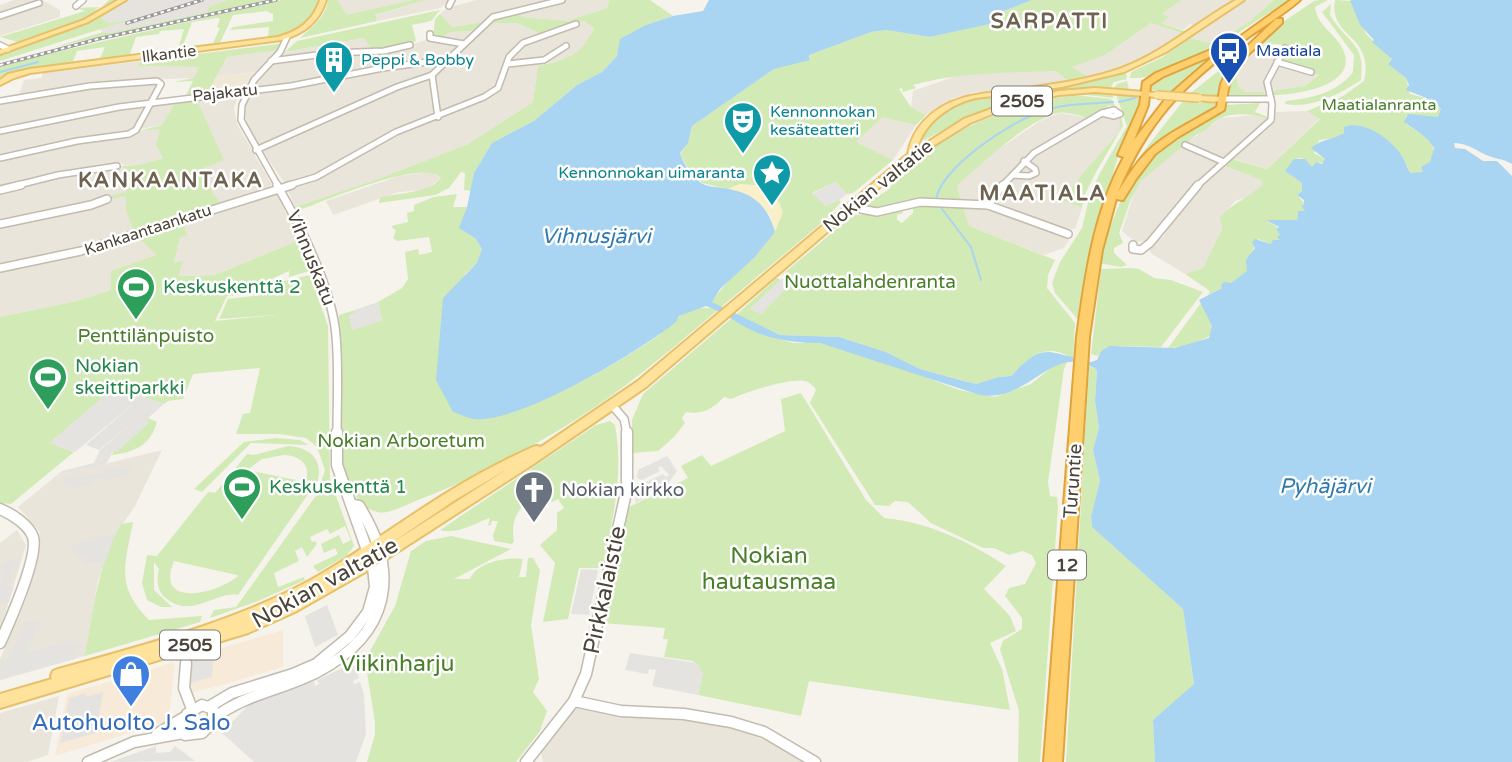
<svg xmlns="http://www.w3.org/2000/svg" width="1512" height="762" viewBox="0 0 1512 762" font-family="'Varela Round',sans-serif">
<rect width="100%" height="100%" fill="#f6f3ec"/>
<g fill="#eae5da">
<path d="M14 0H42L60 10V17L0 36V5Z"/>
<path d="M337 0H413L347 16Z"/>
<path d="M426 0H450L440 8 378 21 374 16Z"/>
<path d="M477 0H557L497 14 482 22 452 27 440 14 447 8Z"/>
<path d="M565 0H609L607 8 567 21 520 17 517 12Z"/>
<path d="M1182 0H1233L1196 26 1190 24 1183 30 1161 23 1168 17 1161 15Z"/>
<path d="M1247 0H1274L1251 20 1214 44 1190 38 1233 7Z"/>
<path d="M584 21 594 27 586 46 569 58 538 66 533 102 468 144 378 179 295 207 285 184 250 132 245 118 246 101 253 87 273 62 410 45 450 32 479 31 487 23H517L541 34Z"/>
<path d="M1151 23 1184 34 1155 53 1113 69 1087 76 1071 67 1105 55Z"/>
<path d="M365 38 371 48 366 50 278 58 285 52Z"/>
<path d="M1264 43 1281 49 1267 74 1264 82 1266 92H1246L1237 87 1236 75 1240 67Z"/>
<path d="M279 50 256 72 217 76 227 57Z"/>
<path d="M141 61 138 66 200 67 194 78 143 80 19 95 24 80 41 78 43 73Z"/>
<path d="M1280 64 1320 75 1305 86 1271 91V75Z"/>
<path d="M1056 71 1068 81 972 93 954 98 926 115 911 107 913 91 953 77 974 73Z"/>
<path d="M152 83 156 85 151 97 146 100 0 128V102L107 86Z"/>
<path d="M238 95 234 108 237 124 272 185 267 189 221 204 196 170 223 159 196 98Z"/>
<path d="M176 101 162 125 139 129 152 106Z"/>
<path d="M139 106 145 109 134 128 125 133 0 157V133Z"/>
<path d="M1307 111 1320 118 1267 169 1234 159 1233 157 1268 127 1275 112Z"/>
<path d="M1060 113 1090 118 1027 156 989 200H961L957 186 993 153 1040 121Z"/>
<path d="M1101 115 1121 119 1119 132 1082 174 1063 201 1082 208 1075 229 1055 227 995 201 1026 161Z"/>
<path d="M1256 115 1267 119 1225 158 1186 143 1221 118Z"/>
<path d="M882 116 916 125 893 160 855 143Z"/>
<path d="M160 128V149L163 158 139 165H124L120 162 0 188V160L76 142Z"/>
<path d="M1183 145 1221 163 1148 241 1135 242 1122 231 1135 190 1141 181Z"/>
<path d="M121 166 127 170 126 193 0 222V191L77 173Z"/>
<path d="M1225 166 1261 180 1264 184 1251 196 1235 201 1221 217 1222 229 1203 268 1185 274 1152 254 1148 247 1163 237 1178 210Z"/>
<path d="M430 172 441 178 425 190 399 192 333 215 326 201 399 176Z"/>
<path d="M274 193 278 194 297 241 215 275 177 276 174 263 183 222Z"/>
<path d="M126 195V209L133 232 76 250 0 264V225Z"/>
<path d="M962 204 1010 214 1071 237 1064 248 1044 255 969 226Z"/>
<path d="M137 236 156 255 111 271 112 290 77 301 0 317V271L77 256Z"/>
<path d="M162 450 134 508 116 533 105 562 98 580 85 656 0 680V659L26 599 39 547 40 532 18 507 56 476Z"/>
<path d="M17 530 26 545 0 630V543Z"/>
<path d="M59 696 48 755 27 762H0V713Z"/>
<path d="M578 707 683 717 722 724 773 743 806 762H543L540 749 571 709Z"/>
</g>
<g fill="#f7ead8">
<path d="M283 630V667L215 687 193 692 187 687 189 658Z"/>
<path d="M175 662 169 717 164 722 55 756 67 694Z"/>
</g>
<path fill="#e6e2dd" d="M129 0H228L210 6 207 12 110 33 103 32 100 29 131 19 109 23 101 18Z"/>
<path fill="#efe8d6" d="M256 72 244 88 208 92 217 76Z"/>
<g fill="#d2eab5" fill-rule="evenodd">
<path d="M109 0H117L94 10 108 8 96 14 22 43 0 37 85 11 77 8 101 7Z"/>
<path d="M126 0H129L101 18 109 23 132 19 0 61V54L98 17Z"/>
<path d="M228 0H268L55 47 103 32 110 33 207 12 210 6Z"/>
<path d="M282 0H319C309 34 279 37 248 41L268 37 269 27 230 30 233 27 273 21V14L266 11 233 15 219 45 187 49 189 46 213 43 220 28 217 27 220 19 217 18 192 22 181 51 152 54 178 49 184 29 160 31 159 34 136 37 130 54 144 55 99 61 105 47 77 51 73 61 95 60 12 74 0 80V67L35 57Z"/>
<path d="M328 0H337L347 15 413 0H426L375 15 377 21 300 38C312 27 326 17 328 0Z"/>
<path d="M609 0H650L673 16 646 25 602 72 577 85 534 121 492 143 474 173 471 191 464 190 465 173 461 172 449 188 435 195 379 203 380 198C400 192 428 194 441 178 422 158 323 202 297 211L295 207 378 179 468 144 533 102 538 66C568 59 580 57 594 28L584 21 541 34 517 23H487L517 12 521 17 567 21 607 8Z"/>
<path d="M1032 0H1182L1162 14 1169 17 1161 23 1187 32 1184 34 1151 23 1105 55 1072 67 1087 76 1068 81 1056 71C1008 73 960 72 913 85L916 88 903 92 902 88 899 89 911 107 926 115 916 125 882 117 856 142 893 160 853 193 847 194 835 182 812 193 826 206 839 200 841 202 824 221 721 307 711 302 729 280 755 257 775 232 774 202 764 188 740 184 728 189 702 183 690 172 680 154 688 143 692 126 774 69 811 58 809 55 871 32 886 30 930 37 992 23V19L1001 12Z"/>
<path d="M1274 0H1288C1253 23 1171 81 1130 78L1131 72 1163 57 1190 38 1215 44 1251 20Z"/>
<path d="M1320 0H1328L1315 7C1317 25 1333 32 1341 46 1364 85 1297 95 1273 95L1271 91 1305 86 1319 75 1282 61 1288 51 1291 50 1285 45 1264 43 1253 52 1236 75 1238 87 1246 92H1264L1266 96 1230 97C1218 59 1287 20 1314 1Z"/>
<path d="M1335 0 1351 1 1366 34 1392 59 1388 63 1406 78 1410 94 1437 101V105L1442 110 1438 117 1406 116V124L1428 138 1427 140 1432 143C1435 152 1431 164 1425 173H1411C1406 168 1407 164 1403 158 1392 139 1366 123 1344 127V133L1337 138 1319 140 1314 153 1325 159 1324 163 1316 162 1312 167 1305 159 1298 158 1285 171 1302 183V191L1297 195 1307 206 1302 205 1305 211 1298 212 1297 220H1266L1280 229 1276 230 1280 234V241L1276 240 1271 244 1258 239 1247 262V271L1231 283H1224L1222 288 1208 295 1210 291 1185 274 1203 268 1222 229 1220 217C1235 201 1248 199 1263 184L1261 180 1225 166 1233 157 1235 160 1267 169 1320 119 1307 111 1343 96 1364 81C1375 34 1328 38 1335 0Z"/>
<path d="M1331 4 1330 15C1347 44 1366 42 1361 80 1340 94 1311 109 1285 104L1286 101C1312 98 1337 93 1353 72L1354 55 1322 12Z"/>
<path d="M440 10 431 21 412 25 416 41 386 49V47L371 48 364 38 285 52 297 41Z"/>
<path d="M440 14 452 27 482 22 472 31 450 32 441 38 433 37 435 19Z"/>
<path d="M285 43 279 50 227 57 208 92 186 95 193 81 173 82 194 78 199 67 138 66 141 61Z"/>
<path d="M1221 50 1169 94 1149 89C1155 74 1204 59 1221 50Z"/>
<path d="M1235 58 1217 96H1187Z"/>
<path d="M1126 71 1127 79 1114 82 1111 87 1114 88 1117 84 1127 81 1129 89C1055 88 989 102 925 140L919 139 935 117 956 103 979 97 1074 85Z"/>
<path d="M1109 93 1137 96 1141 100 1122 143 1093 242 1080 322 1055 293 1052 283 1060 262 1082 228 1090 194 1100 173 1127 126 1116 94 1113 95V98L1079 94Z"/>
<path d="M1074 95 1111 99 1118 110 1110 105 1090 118C1081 117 1067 111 1058 113 1027 120 981 164 957 186L961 200H920L882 209 868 207 866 204C873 198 882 195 889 189 892 185 894 179 898 176 949 129 1006 105 1074 95Z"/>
<path d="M196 98 224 160 197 171 221 204 133 232 126 209V196L111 199 110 196 126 192 127 170 121 166 139 165 163 158 156 144 160 129 138 131 162 125 176 101Z"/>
<path d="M1183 101 1218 104 1209 112 1167 134 1140 156Z"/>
<path d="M1260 103 1255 112 1268 117 1267 119C1254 114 1234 112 1221 118 1211 122 1208 132 1197 134L1141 181 1131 199 1119 233 1123 243 1114 248V253L1127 265 1121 267 1099 263 1110 227 1121 200 1158 147 1226 105Z"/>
<path d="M1101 115 1121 116 1123 126 1096 172 1084 196 1082 208 1063 201 1082 174 1119 132 1120 119Z"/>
<path d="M457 194 453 207H467L462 230 476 239 482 249 478 263 465 274 474 419C534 411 604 372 655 338 664 332 676 318 683 314 694 307 707 306 718 310 690 333 664 356 635 378 575 425 489 473 418 500 407 504 389 515 377 512 359 508 347 484 342 468L339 315 355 310 356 313 382 321 378 302 402 288 408 279 405 252 418 249 419 255 432 252 429 237 397 241 393 238 396 231 391 226 408 222 407 213 414 211V205L434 197Z"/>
<path d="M962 203 969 226 1055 260 1048 275 1047 288 1075 323 1073 359C1046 340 1028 358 1011 376L999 377 976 384 920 369 886 352 839 337 780 335 736 315 777 278 781 280 750 309 793 280 782 275 853 215 880 214 901 208 903 213 897 215V220L902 223 913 213V205Z"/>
<path d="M183 222 187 236 180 237 174 263 183 261 178 276 215 275 297 241 309 271 289 277V271L250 289 264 286 251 294 227 296 215 321 277 315 219 319 228 299 263 295 272 284 310 275 328 326 330 479 354 546 346 556 318 572 313 566 338 554 335 548 324 553 321 544 339 535 343 544 351 540 345 526 330 534 327 529 310 537 312 542 315 541 317 544 307 557 302 547 295 551 299 561 274 573 278 587 304 577 305 580 258 601 210 618 214 610 236 607 318 493 325 470 317 447 306 438 279 434H236L243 414 250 413 260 368 193 374 183 399 168 401 164 404 115 387 50 443 74 452 11 504 0 503V317L77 301 111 290V271L156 255 137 236Z"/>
<path d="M1131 268 1139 269 1154 278 1171 280 1203 292 1161 347 1120 346 1101 351 1098 356 1091 354 1101 269Z"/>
<path d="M1201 303 1212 326V335L1186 347 1168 348Z"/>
<path d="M732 318 766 335 793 343H820L897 366 959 390 995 397 1031 384 1056 364 1067 362 1064 369 1048 482 1050 496 1057 497 1058 508 1040 762H1018L1019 711 1000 649 1003 641 1022 629V618L1005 596 1009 588 1025 584 1036 563 1032 555 1023 551 1009 555 994 548H983L931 523 908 502 895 501 889 506 875 505 810 403 816 390C814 387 812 384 808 382 797 375 743 393 731 399L724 397C713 409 702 415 686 412L682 418 685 423 674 437 658 451 632 453V420L643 394Z"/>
<path d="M1089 366 1097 370 1095 401 1099 428 1093 450 1100 481 1091 516 1092 527 1183 609 1194 685 1153 720 1155 762H1066Z"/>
<path d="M801 393 866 500 884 518C928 522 970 542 1006 566L984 589 1010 616 1016 631 990 643 1002 669 1010 710 809 681 801 716 698 695 703 673 693 661 664 657 668 639H663L665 628 602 623 627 508 688 478 681 466 702 455 711 466 785 431 781 399Z"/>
<path d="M148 418 157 422C150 446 135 452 111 455L106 464 114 451Z"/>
<path d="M610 421 615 425C624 474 613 520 602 568H579L568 619 543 622 555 563 540 545 557 530V513L564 508 558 499 552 502 545 497C519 501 510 518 514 542L511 544 494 541 493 535 498 521H492L490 526 488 525 490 518C474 523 459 535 440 530L596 425Z"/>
<path d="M276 438 300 440 308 445 251 443 202 492 194 489 244 442Z"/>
<path d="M288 446C308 447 323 458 318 480L238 595C216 591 194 618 168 600 157 592 156 581 159 569L154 562V590L172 607H161L147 600 142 583 147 555 157 556 208 492 215 493 247 454 254 455ZM284 455C300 456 311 464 306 482L247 470 262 459ZM174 561 237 575 238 576C217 594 154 609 174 561Z"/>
<path d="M133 522C125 565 115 585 149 620L202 616 200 622 85 656C93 611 98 564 121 524Z"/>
<path d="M451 536 511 549 454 579H470C477 562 506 557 523 559L519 577H526L528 558H533L540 570 531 625 539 679 533 692 547 711 540 731 516 762H367L375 734V722L365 660 395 606 411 551 426 541Z"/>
</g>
<path fill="#f9efc9" d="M740 184 770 186 764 189 768 197 773 196 774 201 779 202 783 212 775 232 770 214 741 192 728 189Z"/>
<g fill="#e5e3e0">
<path d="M835 182 847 194 839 200 826 206 812 194Z"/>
<path d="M785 276 793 282 761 314 750 309Z"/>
<path d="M378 302 382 321 352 330 349 315 355 313V310Z"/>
<path d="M115 387 164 404 146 420 150 422 117 452 113 451 106 464 56 476 62 471 94 463 100 450 139 417 99 450 86 445 134 403 75 452 49 443Z"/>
<path d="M667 456 677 471 669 482 671 485 635 503 636 492 646 487 644 483 663 474 666 477 669 475 661 466 658 468 660 471 642 480 637 478 638 470Z"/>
<path d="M132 465 129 475 100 482V478L94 480 93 484 70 489 71 485 63 487 65 478 77 474V478Z"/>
<path d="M116 533 105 562 83 563 86 557 77 558 75 551 70 552 73 544Z"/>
<path d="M21 558 19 565 12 570 8 587 14 586 9 601 0 603V586L4 572H0L1 563Z"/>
<path d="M581 569 598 570 589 615 571 614Z"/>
<path d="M327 605 338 635 315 647 305 616Z"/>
<path d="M40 620 26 653 73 640 72 645 79 643 75 659 0 680 1 661 9 658 25 622Z"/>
<path d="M214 652 212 677 187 684 190 659Z"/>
<path d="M630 653 697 663 703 673 698 695 652 686 656 670 649 669 648 674 625 670Z"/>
<path d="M356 665 359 678 353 681 354 684 360 682 364 694 366 734 356 762H254L222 733 253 700 259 703V697L314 681 315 686 319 684 317 680 347 666 349 668Z"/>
<path d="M103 692 96 733 60 743 69 698 86 693V697Z"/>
<path d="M156 746V753L170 752 175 746 195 761 110 762Z"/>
</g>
<path fill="#a9d4f2" d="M709 0H1032L1001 12 989 24 930 37 886 30 871 32 809 55 810 60 774 69 692 126 688 143 680 153C683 164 693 177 701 183 707 187 717 187 723 188 752 192 767 204 775 232L755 257 720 289 712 302 780 335 839 337 886 352 920 369 960 380 976 384 999 377 1011 376C1045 340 1047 353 1091 362L1097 360 1101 351 1110 346 1175 348 1209 338 1212 326 1199 300 1222 288 1221 285 1224 282 1231 283 1247 271 1246 260 1255 248 1252 242 1255 239 1271 244 1273 240H1280L1277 237 1280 234 1276 230 1279 227 1266 220H1297L1298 211H1305L1301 205H1304V200L1297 195 1302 191V183L1285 171 1294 159H1305L1312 167 1316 162 1322 164 1325 159 1311 148C1324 138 1330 141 1344 133V127C1364 119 1394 141 1403 158 1407 164 1406 168 1411 173L1423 172 1421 167 1430 162 1434 148C1426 135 1418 132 1404 122L1408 114 1438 117 1441 109 1434 101 1406 90 1409 85 1406 78 1388 64 1392 59 1372 42 1374 40 1360 25 1350 0H1512V164C1501 158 1504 161 1492 157 1478 153 1472 144 1454 143L1455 148 1465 149 1483 161H1497L1512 176V762H1155L1153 720 1194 684 1183 609 1092 527 1091 516 1100 481 1093 450 1099 428 1095 401 1097 370C1053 340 1031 403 980 395L820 343C793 343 764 339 740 324 729 317 719 311 706 306L679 316 676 322C640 351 519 424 474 419 467 418 460 414 453 412L436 380 443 298 477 263 482 249 476 239 459 228 467 207 474 173 492 143 534 121 577 85 602 72 617 56 620 39 646 25 673 16 703 11Z"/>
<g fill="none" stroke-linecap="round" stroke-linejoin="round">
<g stroke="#a9d4f2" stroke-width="2">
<path d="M0 72 38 62"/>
<path d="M1119 102 1135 98"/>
<path d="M936 199C943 166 1011 121 1043 111 1065 103 1090 104 1113 102"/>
<path d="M939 205 971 247 981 280"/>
</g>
<defs>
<g id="minor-far2">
<path d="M76 6 83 0"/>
<path d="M449 6 452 0"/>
<path d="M0 16 39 3"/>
<path d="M430 34V38L464 44"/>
<path d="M0 45 8 49"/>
<path d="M271 61 332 53 384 51 410 45"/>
<path d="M1277 62 1311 72"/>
<path d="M507 64 544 60 566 46"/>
<path d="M432 75 438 117"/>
<path d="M1222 99H1271"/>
<path d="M0 101 90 86 157 81 161 84 136 130 129 134 77 141 0 158"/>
<path d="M1114 110 1120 114 1114 116 1102 113Z"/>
<path d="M0 131 119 107 291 86 383 68 450 59"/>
<path d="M1185 145 1224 162"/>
<path d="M256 150 397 87 432 75 493 17 562 0"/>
<path d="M1013 175 1029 176 1036 173 1035 169 1024 161"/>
<path d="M14 186 58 175 117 166"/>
<path d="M278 186 241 120 242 105 254 80 280 52 287 37"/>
<path d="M286 186 316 177 396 132 484 97 498 88 509 57 523 43 576 24"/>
<path d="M1002 186 1034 153 1102 113"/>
<path d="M1197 186 1271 120 1272 104 1267 82 1285 48"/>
</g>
<g id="minor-far1">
<path d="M277 185C301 227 332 287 336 336 339 368 337 401 337 434"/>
<path d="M0 190 21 185"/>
<path d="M853 204 861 209 877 212 920 202 988 205 1068 234"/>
<path d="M988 205 1003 185"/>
<path d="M0 224 91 205 107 199"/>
<path d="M1133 245V249L1141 250 1150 243 1198 185"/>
<path d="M0 268 81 251 292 185"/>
<path d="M612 405 624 419 627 434"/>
</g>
<g id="minor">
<path d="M0 509C12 514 29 525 33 537 39 557 9 623 0 643"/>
<path d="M186 663 184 688 192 709"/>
<path d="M574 701 621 711 684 714 731 722 764 732 815 762"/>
<path d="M202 705 213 709V722L202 733 185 735 181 729 187 714Z"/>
<path d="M210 706 232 693 293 674 316 664 350 636 368 612 375 587 373 567 337 465V432"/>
<path d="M214 718C245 694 282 690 317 672 390 634 401 573 359 506L353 505"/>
<path d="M157 734 183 718"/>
<path d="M88 762 134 742 183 733"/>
<path d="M526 762 574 701 586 674 627 488V432"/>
</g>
<g id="major">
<path d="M118 0H126L88 22 0 54V50L84 20Z"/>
<path d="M320 0H326C319 23 303 34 281 40L30 73 14 78 0 85V80L8 74 30 69 278 37C299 31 313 21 320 0Z"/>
<path d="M1236 0H1244L1166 52 1124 72 1062 87 976 98C950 104 924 122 917 149L964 119 1010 102 1059 91 1095 88 1157 93 1161 95 1157 97 1095 92 1059 95 1012 106 970 123 915 157 646 387 532 465 374 567 295 612 248 633 0 708V694L52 679 51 676 53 671 58 669C143 645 231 623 309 581 357 554 401 521 448 492 476 475 504 460 533 447L537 446 541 447 638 381 908 154C910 141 915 131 924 121 952 91 990 94 1028 88 1060 83 1092 79 1122 68 1164 52 1197 22 1236 0ZM509 468 384 548 455 500Z"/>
<path d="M1196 96 1222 97 1226 99C1219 103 1202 102 1195 98Z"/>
</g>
<path id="highway" d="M1291 0H1300C1283 15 1262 27 1243 41 1182 86 1148 121 1118 192 1126 179 1135 164 1147 152 1166 133 1194 121 1217 107L1221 84 1231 62 1276 19H1282V23L1239 63 1229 84 1224 110 1178 137 1155 154 1136 179 1123 200 1116 199 1102 250 1089 337 1062 762H1044L1077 337C1085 276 1094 212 1124 157L1118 155 1140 105 1143 82 1156 73 1213 49 1220 51ZM1216 54 1168 96 1134 140 1148 105 1150 85 1162 77Z"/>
</defs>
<use href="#minor-far2" stroke="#c2bbae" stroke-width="8"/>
<use href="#minor-far1" stroke="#c2bbae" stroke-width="10"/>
<use href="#minor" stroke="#c2bbae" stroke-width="13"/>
<use href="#major" stroke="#e6c16a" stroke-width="4"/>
<use href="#highway" stroke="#e0a43c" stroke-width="4"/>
<use href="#minor-far2" stroke="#fff" stroke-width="5"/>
<use href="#minor-far1" stroke="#fff" stroke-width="7"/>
<use href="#minor" stroke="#fff" stroke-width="10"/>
<use href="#major" fill="#ffe39c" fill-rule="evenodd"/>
<use href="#highway" fill="#ffcf6e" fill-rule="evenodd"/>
<defs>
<g id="rail">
<path d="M127 23 202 0"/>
<path d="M0 65 98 39 276 0"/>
</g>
</defs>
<use href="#rail" stroke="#9a9a9a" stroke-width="3.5"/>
<use href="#rail" stroke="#fff" stroke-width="2" stroke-dasharray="3.5" stroke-linecap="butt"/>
<defs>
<path id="major-bridge" d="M1157 95 1199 98"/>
</defs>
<use href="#major-bridge" stroke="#e6c16a" stroke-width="10" stroke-linecap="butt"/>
<use href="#major-bridge" stroke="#ffe39c" stroke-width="7"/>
</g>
<defs>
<symbol id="bus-pin" viewBox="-11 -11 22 30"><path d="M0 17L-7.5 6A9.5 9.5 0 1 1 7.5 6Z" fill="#1a4fb4" stroke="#fff"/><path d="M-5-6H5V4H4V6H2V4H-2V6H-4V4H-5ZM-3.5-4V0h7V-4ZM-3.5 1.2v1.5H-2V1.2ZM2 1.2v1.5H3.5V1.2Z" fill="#fff"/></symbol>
<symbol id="building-pin" viewBox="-11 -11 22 30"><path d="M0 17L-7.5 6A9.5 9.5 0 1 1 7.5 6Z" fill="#0f9aa8" stroke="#fff"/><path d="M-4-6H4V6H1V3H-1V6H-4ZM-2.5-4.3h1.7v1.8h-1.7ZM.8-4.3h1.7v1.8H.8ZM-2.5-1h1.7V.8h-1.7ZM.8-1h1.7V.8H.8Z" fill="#fff"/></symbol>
<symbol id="theatre-pin" viewBox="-11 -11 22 30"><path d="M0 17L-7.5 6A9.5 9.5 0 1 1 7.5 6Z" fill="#0f9aa8" stroke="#fff"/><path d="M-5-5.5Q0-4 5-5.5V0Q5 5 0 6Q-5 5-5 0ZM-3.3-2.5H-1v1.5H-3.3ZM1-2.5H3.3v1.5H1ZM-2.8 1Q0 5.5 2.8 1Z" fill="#fff"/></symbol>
<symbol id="sight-pin" viewBox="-11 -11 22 30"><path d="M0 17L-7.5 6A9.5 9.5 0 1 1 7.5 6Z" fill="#0f9aa8" stroke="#fff"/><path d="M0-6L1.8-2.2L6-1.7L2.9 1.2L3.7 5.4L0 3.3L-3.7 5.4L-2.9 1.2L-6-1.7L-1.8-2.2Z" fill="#fff"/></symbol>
<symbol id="stadium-pin" viewBox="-11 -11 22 30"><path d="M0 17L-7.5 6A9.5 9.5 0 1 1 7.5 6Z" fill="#2e9e5b" stroke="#fff"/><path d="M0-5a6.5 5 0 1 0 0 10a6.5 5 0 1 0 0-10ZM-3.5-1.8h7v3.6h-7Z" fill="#fff"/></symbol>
<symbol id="church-pin" viewBox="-11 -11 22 30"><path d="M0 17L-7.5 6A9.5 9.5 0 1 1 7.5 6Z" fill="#6b7280" stroke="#fff"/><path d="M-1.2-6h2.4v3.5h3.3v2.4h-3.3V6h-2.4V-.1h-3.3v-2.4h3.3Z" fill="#fff"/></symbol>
<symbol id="shop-pin" viewBox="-11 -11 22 30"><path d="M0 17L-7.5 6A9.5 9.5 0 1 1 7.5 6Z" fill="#3f7fe0" stroke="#fff"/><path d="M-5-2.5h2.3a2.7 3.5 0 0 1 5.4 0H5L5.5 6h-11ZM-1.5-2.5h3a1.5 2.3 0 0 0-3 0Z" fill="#fff"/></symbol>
</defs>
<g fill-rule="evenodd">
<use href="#bus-pin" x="1207" y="29" width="44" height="60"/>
<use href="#building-pin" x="312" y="38" width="44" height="60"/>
<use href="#theatre-pin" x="721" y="99" width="44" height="60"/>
<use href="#sight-pin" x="750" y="151" width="44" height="60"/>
<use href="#stadium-pin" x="114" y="265" width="44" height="60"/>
<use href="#stadium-pin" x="26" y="355" width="44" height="60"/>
<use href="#stadium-pin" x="220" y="465" width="44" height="60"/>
<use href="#church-pin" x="512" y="468" width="44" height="60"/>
<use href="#shop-pin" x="109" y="652" width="44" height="60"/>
</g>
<g text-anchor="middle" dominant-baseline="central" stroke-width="5" stroke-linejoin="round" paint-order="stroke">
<g font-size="16" fill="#164399" stroke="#fff" text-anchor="start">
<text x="1256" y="51">Maatiala</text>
</g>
<g font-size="16" fill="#4b4439" stroke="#fff">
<text transform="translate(169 54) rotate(-7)">Ilkantie</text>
<text transform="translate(225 93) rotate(-6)">Pajakatu</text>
<text transform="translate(148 230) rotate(-18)">Kankaantaankatu</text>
</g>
<g font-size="16" fill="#0d838f" stroke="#fff" text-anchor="start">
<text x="361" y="60">Peppi &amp; Bobby</text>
<text x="770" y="112">Kennonnokan<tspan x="770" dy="18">kesäteatteri</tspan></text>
<text x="745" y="173" text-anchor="end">Kennonnokan uimaranta</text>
</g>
<g font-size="16" fill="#4a7f2a" stroke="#fff">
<text x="1379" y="105">Maatialanranta</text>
</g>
<g fill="#fff" stroke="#817c74" stroke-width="2">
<rect x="992" y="86.5" width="60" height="29" rx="5"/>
<rect x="1048" y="550.5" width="38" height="29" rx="5"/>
<rect x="160" y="630.5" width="60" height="29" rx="5"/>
</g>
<g font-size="18" font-weight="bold" fill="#4b4439">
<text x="1022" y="101">2505</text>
<text x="1067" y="565">12</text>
<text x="190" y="645">2505</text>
</g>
<g font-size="19" fill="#4b4439" stroke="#fff">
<text transform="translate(878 186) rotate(-39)">Nokian valtatie</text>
<text transform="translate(311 258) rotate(68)">Vihnuskatu</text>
<text transform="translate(1073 481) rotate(-86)">Turuntie</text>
</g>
<g font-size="19" fill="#4a7f2a" stroke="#fff">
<text x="870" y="282">Nuottalahdenranta</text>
<text x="146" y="336">Penttilänpuisto</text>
<text x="401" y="441">Nokian Arboretum</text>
</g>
<g font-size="19" fill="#27864d" stroke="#fff" text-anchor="start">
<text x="163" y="287">Keskuskenttä 2</text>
<text x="75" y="366">Nokian<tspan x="75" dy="22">skeittiparkki</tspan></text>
<text x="269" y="487">Keskuskenttä 1</text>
</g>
<g font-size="19" fill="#5b616d" stroke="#fff" text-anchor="start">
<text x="561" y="490">Nokian kirkko</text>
</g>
<g font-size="21" font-weight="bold" letter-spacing="2" fill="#6e6250" stroke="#fff">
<text x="1050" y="21">SARPATTI</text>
<text x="171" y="180">KANKAANTAKA</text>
<text x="1043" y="193">MAATIALA</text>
</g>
<g font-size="21" font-style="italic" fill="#2e7ab2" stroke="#fff">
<text x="596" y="236">Vihnusjärvi</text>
<text x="1325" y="486">Pyhäjärvi</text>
</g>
<g font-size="23" fill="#4a7f2a" stroke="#fff">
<text x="769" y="556">Nokian<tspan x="769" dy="26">hautausmaa</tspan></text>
<text x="397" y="664">Viikinharju</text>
</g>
<g font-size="23" fill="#4b4439" stroke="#fff">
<text transform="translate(325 583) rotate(-29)">Nokian valtatie</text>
<text transform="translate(605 590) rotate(-78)">Pirkkalaistie</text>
</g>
<g font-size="23" fill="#366cbe" stroke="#fff">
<text x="131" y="723">Autohuolto J. Salo</text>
</g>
</g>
</svg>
